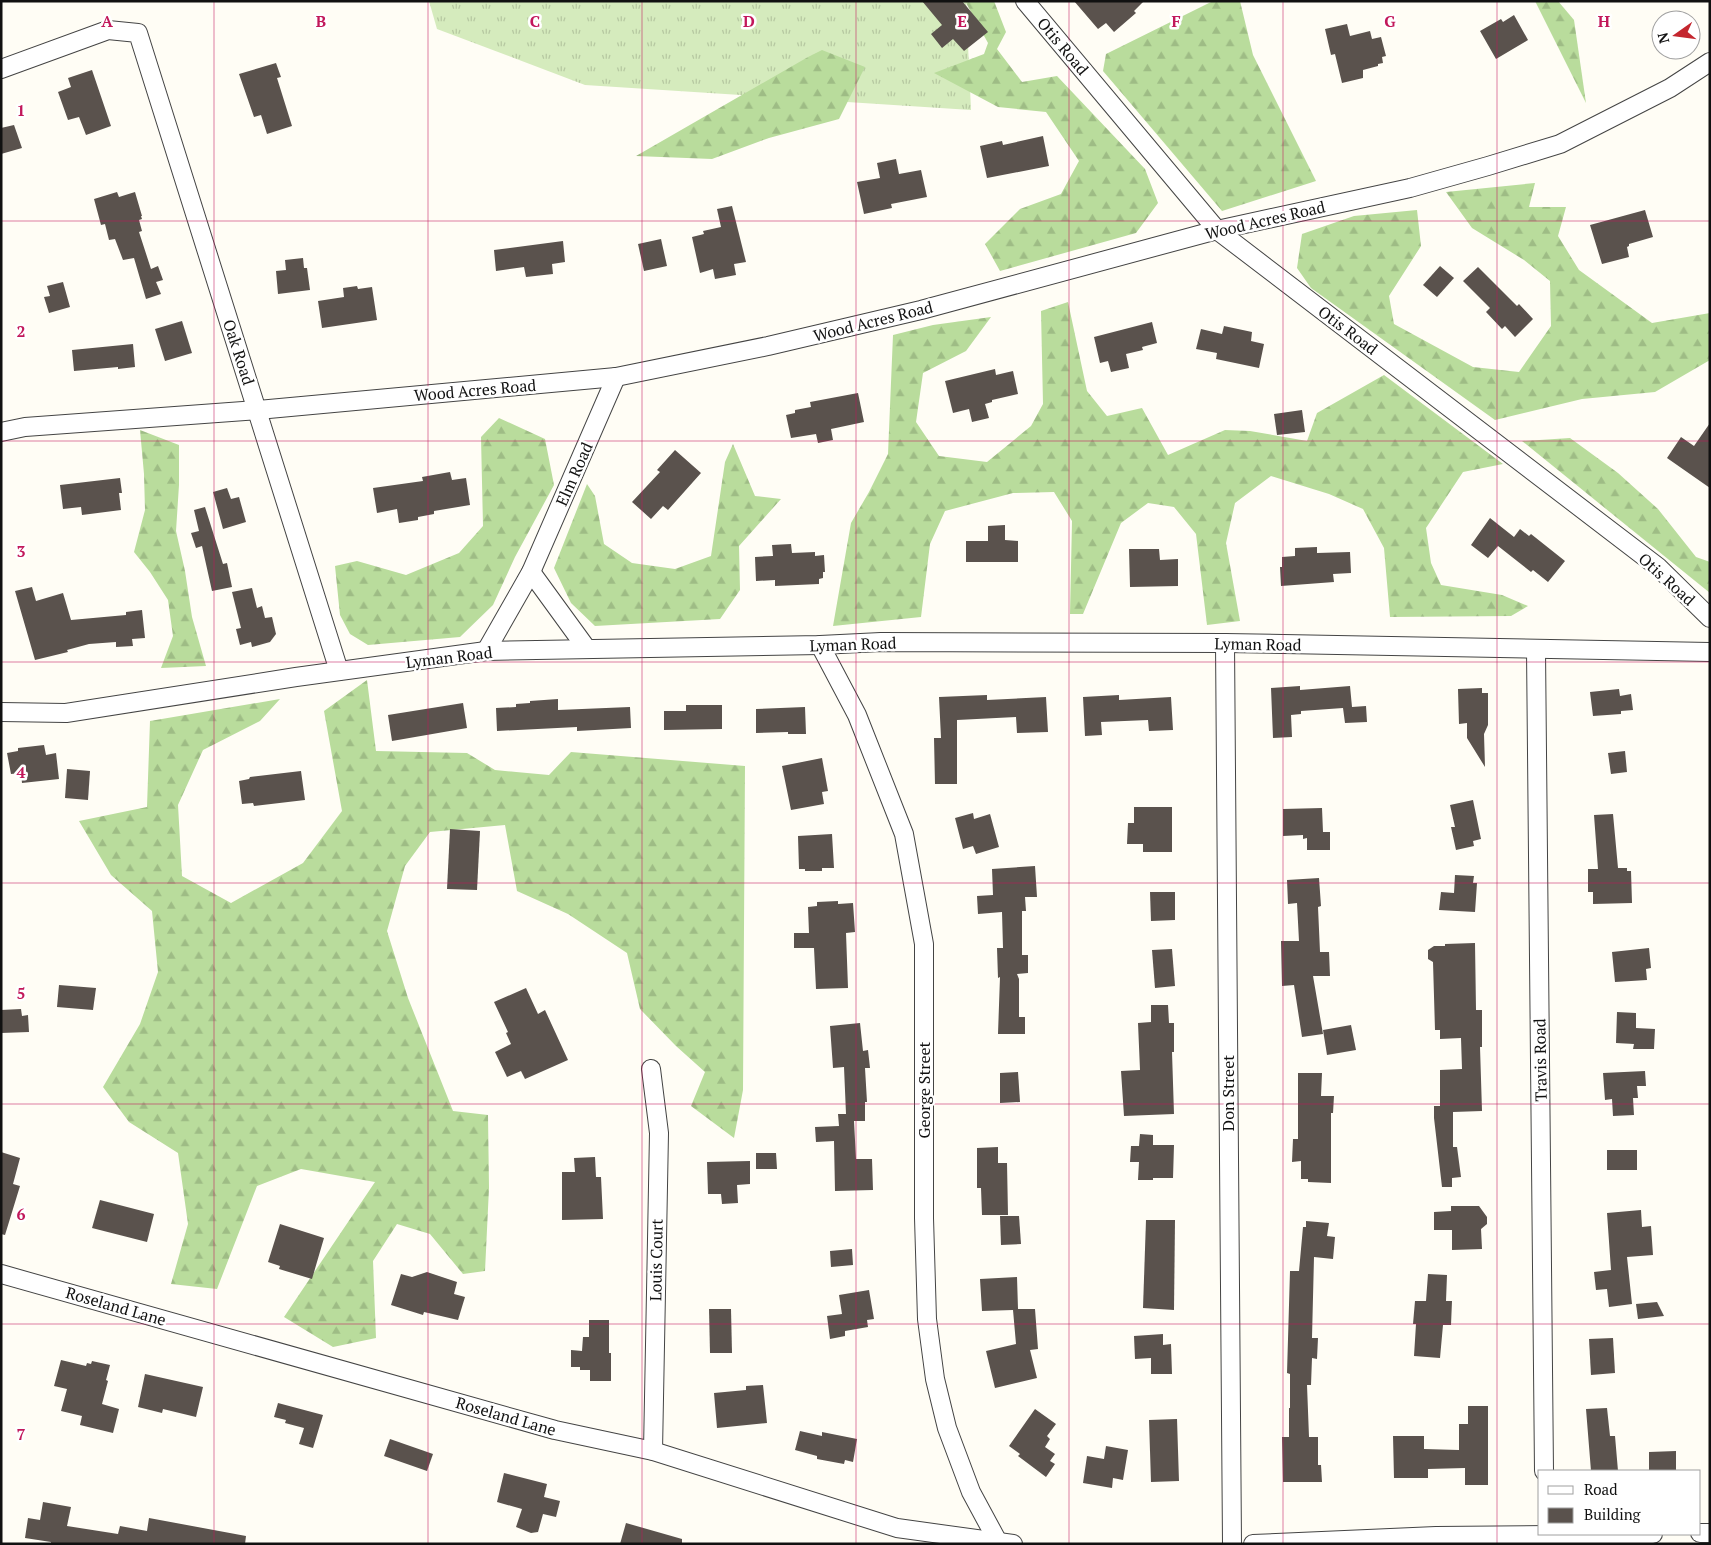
<svg xmlns="http://www.w3.org/2000/svg" width="1711" height="1545" viewBox="0 0 1711 1545" font-family="'PT Serif',serif">
<defs>
<pattern id="grass-tufts" width="24" height="20" patternUnits="userSpaceOnUse" patternTransform="scale(1.25)"><rect width="24" height="20" fill="#d5ebbd"/><path d="M3 7l-1-3M5 7V3M7 7l1-3M15 17l-1-3M17 17v-4M19 17l1-3" fill="none" stroke="#b6c8a1"/></pattern>
<pattern id="forest-firs" width="22" height="20" patternUnits="userSpaceOnUse" patternTransform="scale(1.25)"><rect width="22" height="20" fill="#b9dc9c"/><path d="M5 1l3.5 6h-7zM16 11l3.5 6h-7z" fill="#9ebc85"/></pattern>
</defs>
<rect width="100%" height="100%" fill="#fffdf5"/>
<path fill="url(#grass-tufts)" d="M429 1H966L971 110 585 85 437 29Z"/>
<g fill="url(#forest-firs)">
<path d="M965 1H994L1006 32 997 49 1022 82 1057 76 1145 169 1158 203 1136 233 1000 271 985 244 1020 209 1061 194 1079 161 1046 112 998 107 934 73 984 54 988 43Z"/>
<path d="M1213 1H1240L1253 55 1316 181 1222 211 1103 71 1106 54Z"/>
<path d="M1535 1H1558L1574 20 1586 103Z"/>
<path d="M822 50 865 67 839 119 769 138 712 159 636 156 808 57Z"/>
<path d="M1535 183 1529 207H1566L1558 236 1579 270 1652 323 1710 313V360L1655 392 1582 399 1495 420 1311 288 1297 268 1302 234 1354 216 1417 210 1421 246 1389 296 1394 324 1473 367 1519 372 1551 326 1550 281 1524 260 1472 228 1446 192Z"/>
<path d="M1068 302 1087 391 1107 416 1142 408 1168 455 1225 430 1250 431 1307 441 1317 413 1384 375 1503 464 1463 472 1426 528 1431 563 1441 585 1502 595 1528 606 1511 616 1390 617 1384 548 1363 509 1329 494 1271 476 1235 503 1226 543 1240 621 1207 625 1196 534 1174 507 1148 503 1121 523 1083 614H1070L1072 521 1054 492 1013 493 945 511 930 544 921 617 833 626 851 523 869 492 888 454 893 335 933 325 991 317 966 351 923 373 916 422 939 456 987 462 1031 426 1043 404 1041 311Z"/>
<path d="M499 418 545 439 554 485 515 557 493 605 460 637 368 645 350 634 340 615 335 566 357 561 406 575 459 553 483 526 481 437Z"/>
<path d="M140 430 179 445V485L176 531 185 571 192 617 206 666 161 668 173 636 168 600 150 572 134 552 145 510 144 474Z"/>
<path d="M1570 438 1618 473 1658 509 1696 557 1710 562V593L1522 441Z"/>
<path d="M733 444 755 496 781 499 739 546 740 590 720 619 595 626 571 603 554 568 587 484 595 496 604 544 632 563 675 569 711 556 725 462Z"/>
<path d="M367 680 376 751 467 753 495 770 549 775 571 752 745 766 743 1090 734 1138 691 1106 705 1072 676 1046 640 1009 627 953 568 914 517 891 505 825 430 832 405 866 387 931 408 998 453 1111 488 1115 489 1188 485 1271 463 1274 430 1234 397 1224 373 1261 376 1338 333 1347 284 1317 375 1182 301 1169 257 1186 217 1289 171 1284 188 1224 178 1153 129 1122 103 1087 140 1024 158 972 152 911 111 875 79 821 147 807 150 721 280 699 260 721 203 750 178 805 182 876 231 903 303 863 342 811 324 711Z"/>
</g>
<g fill="#5a524d">
<path d="M922 1H962L988 32 964 51 953 39 942 48 931 34 942 25Z"/>
<path d="M1074 1H1144L1134 11 1136 13 1114 32 1106 23 1098 29Z"/>
<path d="M1514 15 1528 40 1496 59 1480 31 1501 19 1503 22Z"/>
<path d="M1347 24 1350 36 1370 31 1372 39 1381 37 1386 56 1382 57 1383 63 1378 64V66L1363 70V78L1342 83 1335 54 1331 55 1325 29Z"/>
<path d="M276 63 281 77 277 78 292 126 267 134 261 115 254 117 239 74Z"/>
<path d="M92 70 111 126 86 135 79 117 68 120 58 92 71 87 68 78Z"/>
<path d="M14 125 22 148 1 154V128Z"/>
<path d="M1043 136 1049 166 987 178 980 146 1002 141 1003 145Z"/>
<path d="M896 159 899 174 921 170 927 197 891 204 892 208 864 214 857 182 880 178 877 163Z"/>
<path d="M117 192 119 197 135 192 142 216H141L142 219 139 220 142 231 139 232 151 269 158 266 163 280 156 282 161 294 146 299 134 258 123 260 115 239 109 240 105 224 101 225 94 199Z"/>
<path d="M732 206 746 262 734 264 736 275 715 279 713 269 700 273 692 237 704 234 703 231 721 227 717 209Z"/>
<path d="M1645 210 1653 237 1629 244V246L1627 247 1629 257 1602 264 1590 225Z"/>
<path d="M661 239 667 266 644 271 638 244Z"/>
<path d="M563 241 565 262 552 264 553 274 526 277 524 267 496 271 494 250Z"/>
<path d="M303 258 304 268H307L310 290 278 294 276 271 286 270 285 260Z"/>
<path d="M1440 266 1454 278 1437 297 1423 285Z"/>
<path d="M1478 267 1517 306 1519 304 1533 319 1515 337 1505 326 1502 329 1486 312 1490 308 1463 281Z"/>
<path d="M63 282 70 307 49 313 44 297 50 296 47 286Z"/>
<path d="M357 286 358 289 372 287 377 320 322 328 318 301 344 297 343 288Z"/>
<path d="M182 321 192 353 165 361 155 329Z"/>
<path d="M1152 322 1157 343 1142 347 1143 350 1126 354 1129 368 1111 372 1108 361 1100 363 1094 337Z"/>
<path d="M1224 326 1252 332 1251 341 1264 344 1259 368 1216 359 1217 353 1196 349 1201 329 1222 334Z"/>
<path d="M133 344 135 367 118 369V367L74 371 72 350Z"/>
<path d="M995 369 996 375 1013 371 1018 394 992 400V402L985 404 989 418 972 422 969 409 953 413 945 381Z"/>
<path d="M858 393 864 422 831 429 833 440 818 443 816 434 791 438 786 415 795 413V410L811 407 810 402Z"/>
<path d="M1302 410 1305 432 1277 435 1274 414Z"/>
<path d="M1710 423V488L1667 458 1681 437 1694 446Z"/>
<path d="M675 450 701 473 668 510 663 506 651 519 632 502 660 472 657 470Z"/>
<path d="M450 472 452 480 466 478 470 505 434 511V514L418 517V520L399 523 397 509 377 513 373 488 423 481 422 477Z"/>
<path d="M120 478 122 493H119L121 510 82 515 81 507 63 509 60 485Z"/>
<path d="M227 488 231 499 239 497 246 522 223 529 213 492Z"/>
<path d="M205 507 223 564 227 563 232 587 212 591 202 546 196 548 191 533 199 531 194 510Z"/>
<path d="M1490 518 1514 537 1520 529 1529 536 1531 534 1565 561 1548 582 1533 570 1531 572 1498 546 1488 558 1471 545Z"/>
<path d="M1005 525V540L1018 541V562H966V541H988V526Z"/>
<path d="M791 544 792 553 815 552V556L824 555 825 572H823V578L819 579V584L775 586V580L756 581 755 557 773 556 772 545Z"/>
<path d="M1317 547V553L1350 552 1351 573 1333 574 1334 582 1281 586 1280 567H1282V557L1295 556V548Z"/>
<path d="M1129 549H1159L1160 560 1178 559V586L1130 587Z"/>
<path d="M32 587 36 601 63 593 71 620 126 615V612L142 610 145 638 132 639 133 646 116 647V642L89 644 67 650 68 652 35 660 15 591Z"/>
<path d="M252 588 257 608 262 606 265 618 272 617 276 634 270 642 252 647 251 642 240 645 236 629 241 628 232 592Z"/>
<path d="M1300 686V690L1350 686 1352 707 1366 706 1367 722 1345 723 1343 708 1301 711V714L1291 715 1292 737 1273 738 1271 688Z"/>
<path d="M1482 688V693H1488V725L1484 734 1485 767 1467 738V723L1459 724 1458 689Z"/>
<path d="M1619 689 1620 696 1631 694 1633 710 1621 711V714L1593 716 1590 692Z"/>
<path d="M987 695V700L1046 697 1048 732 1017 733 1016 717 957 720V784H935L934 738H941L939 697Z"/>
<path d="M1119 695V700L1171 697 1173 730 1149 731 1148 720 1101 722 1102 735 1085 736 1083 697Z"/>
<path d="M558 699V710L630 707 631 728 577 731V727L497 731 496 708 516 707V704L530 703V701Z"/>
<path d="M463 703 467 728 392 741 388 715Z"/>
<path d="M686 705H722V729L664 730V711H686Z"/>
<path d="M805 707 806 734H788V732L756 733V709Z"/>
<path d="M44 745 46 755 56 753 59 779 22 783 21 773 11 774 7 753 18 751V748Z"/>
<path d="M1625 751 1627 772 1611 774 1608 753Z"/>
<path d="M822 758 828 791 822 792 824 804 791 810 782 766Z"/>
<path d="M67 769 90 771 88 800 65 798Z"/>
<path d="M301 771 305 800 254 806 253 803 242 804 239 781 249 779 250 777Z"/>
<path d="M1473 800 1481 839 1473 841 1474 846 1456 850 1451 827H1455L1450 805Z"/>
<path d="M1134 807H1172V852H1143V844H1127L1128 823H1134Z"/>
<path d="M1322 808 1323 832H1330V850H1307V838L1303 839V835L1283 836V809Z"/>
<path d="M973 813 974 819 990 814 999 847 976 854 973 846 963 849 955 818Z"/>
<path d="M1613 814 1618 868H1627V871H1631L1632 903 1593 904V892H1588V869H1598L1594 815Z"/>
<path d="M450 829 480 831 477 890 447 889Z"/>
<path d="M832 834 834 868H822V871H805V869H799L798 836Z"/>
<path d="M1035 866 1037 897H1025L1026 911H1022V955H1028V973L1017 974 1019 979V1017H1025V1034H998L1000 977 998 978 997 948H1003L1002 912 978 914 977 896 993 895 992 869Z"/>
<path d="M1455 875 1474 876 1473 883H1477L1475 912 1439 910 1441 892 1454 893Z"/>
<path d="M1319 878 1321 906 1318 907 1320 952H1329L1330 976H1313L1323 1034 1302 1037 1294 985 1282 986 1281 941H1299L1297 903 1288 904 1287 880Z"/>
<path d="M1150 892H1175V920L1151 921Z"/>
<path d="M838 901V904L853 903 855 932 846 933 848 988 816 989 814 948H794V933H809L808 907 817 906V902Z"/>
<path d="M1475 943 1476 1010H1482V1047H1480L1482 1111 1453 1112V1147H1457L1461 1177 1452 1178V1187H1442L1434 1118V1106H1440V1070L1462 1069 1461 1038 1440 1039V1030H1435L1433 962 1428 959V950L1434 946H1445V944Z"/>
<path d="M1649 948 1651 968 1646 969 1647 980 1615 982 1612 952Z"/>
<path d="M1172 949 1175 986 1155 988 1152 950Z"/>
<path d="M59 985 96 988 93 1010 57 1007Z"/>
<path d="M526 988 538 1014 545 1010 568 1060 525 1079 521 1071 507 1077 495 1052 511 1044 506 1033 508 1032 494 1002Z"/>
<path d="M1151 1005H1168L1169 1023H1174V1052H1172L1174 1114 1124 1116 1121 1071 1140 1070 1138 1023 1151 1022Z"/>
<path d="M21 1009 22 1016 28 1015 29 1032 1 1033V1010Z"/>
<path d="M1617 1012 1636 1013V1028L1655 1029 1654 1049H1633L1634 1044 1616 1043Z"/>
<path d="M860 1023 863 1051 868 1050 870 1068H865L867 1102H865V1121H854L856 1159H872L873 1190 835 1191 834 1141 816 1142 815 1127 839 1126 838 1114H846L844 1067 833 1068 830 1026Z"/>
<path d="M1351 1025 1356 1050 1327 1055 1323 1030Z"/>
<path d="M1645 1071 1646 1086H1637L1638 1098H1633L1634 1115 1613 1116 1612 1099 1605 1100 1603 1073Z"/>
<path d="M1018 1072 1020 1102 1000 1103V1073Z"/>
<path d="M1298 1073H1322L1321 1096H1334L1333 1113H1331V1183L1308 1182V1179H1301V1161L1292 1162 1293 1139H1298Z"/>
<path d="M1140 1134 1153 1135V1145H1174L1173 1178H1153V1180H1138L1139 1162H1130L1131 1146H1139Z"/>
<path d="M998 1147V1163H1007L1008 1215H982L981 1188H977V1148Z"/>
<rect x="1607" y="1150" width="30" height="20"/>
<path d="M1 1152 20 1158 13 1184 20 1186 5 1235 1 1234Z"/>
<path d="M756 1153H776L777 1169H756Z"/>
<path d="M595 1157 596 1177H601L603 1219 562 1220V1172H575L574 1158Z"/>
<path d="M750 1161V1184L737 1185 738 1203 722 1204 721 1194H708L707 1162Z"/>
<path d="M100 1200 154 1214 147 1242 92 1228Z"/>
<path d="M1451 1206H1479L1487 1217V1224L1481 1229 1482 1249 1452 1250V1230H1434V1212L1451 1211Z"/>
<path d="M1641 1210 1642 1227 1651 1226 1653 1255 1627 1257 1632 1304 1609 1307 1607 1289 1596 1290 1594 1272 1611 1270 1607 1213Z"/>
<path d="M1000 1216H1019L1021 1244 1001 1245Z"/>
<path d="M1146 1220H1175L1174 1310 1143 1308Z"/>
<path d="M1306 1221 1329 1223 1327 1236 1335 1237 1333 1259 1314 1257 1312 1338H1318L1317 1359 1312 1358 1311 1385H1307L1309 1437H1318V1465H1321L1322 1482H1283L1282 1437H1289V1408H1290V1374L1287 1373 1290 1271H1299L1303 1227H1306Z"/>
<path d="M280 1224 324 1238 312 1279 279 1269 280 1266 268 1262Z"/>
<path d="M852 1249 853 1265 831 1267 830 1251Z"/>
<path d="M427 1272 457 1282 454 1294 465 1297 458 1320 424 1312 423 1315 391 1305 401 1274 412 1277Z"/>
<path d="M1428 1274 1447 1275 1446 1301H1452L1451 1325H1443L1440 1358 1414 1356 1416 1324H1413L1415 1301H1426Z"/>
<path d="M1017 1277 1018 1309H1035L1038 1349 1030 1350 1037 1378 995 1388 986 1351 1016 1344 1013 1310 982 1311 980 1279Z"/>
<path d="M869 1290 874 1319 867 1320 868 1327 845 1331V1336L830 1339 827 1316 842 1314 839 1295Z"/>
<path d="M1657 1302 1664 1316 1638 1319 1636 1304Z"/>
<path d="M709 1309H731L732 1353H710Z"/>
<path d="M589 1320H609V1353H611V1381H590V1370H580V1367H571V1350L582 1351 583 1337H589Z"/>
<path d="M1163 1334V1345L1171 1344 1172 1374H1151V1358L1135 1359 1134 1336Z"/>
<path d="M1613 1338 1615 1373 1591 1375 1589 1339Z"/>
<path d="M61 1360 86 1366 87 1363 91 1364 92 1361 110 1365 106 1380 108 1381 102 1404 119 1409 113 1433 80 1425 82 1416 61 1411 67 1389 54 1386Z"/>
<path d="M145 1374 203 1387 196 1417 163 1409 162 1413 138 1407Z"/>
<path d="M763 1385 767 1423 717 1428 714 1393 746 1390V1386Z"/>
<path d="M278 1403 323 1415 313 1448 299 1444 304 1428 285 1423 286 1420 274 1417Z"/>
<path d="M1468 1406H1488V1485H1465V1468L1428 1469V1478H1394L1393 1436H1424V1449L1459 1450V1424H1468Z"/>
<path d="M1607 1408 1610 1436H1615L1618 1471H1591L1586 1409Z"/>
<path d="M1035 1409 1056 1424 1047 1436 1050 1439 1045 1447 1055 1454 1050 1461 1055 1464 1046 1477 1018 1456 1020 1454 1009 1446Z"/>
<path d="M1177 1419 1179 1481 1151 1482 1149 1420Z"/>
<path d="M800 1431 822 1436V1432L857 1439 853 1462 845 1460 844 1464 817 1459V1456L795 1450Z"/>
<path d="M390 1439 433 1454 427 1471 384 1456Z"/>
<path d="M1106 1446 1128 1450 1123 1480 1113 1478 1112 1488 1083 1483 1087 1456 1104 1459Z"/>
<path d="M1676 1451V1471H1649V1452Z"/>
<path d="M504 1473 547 1484 544 1497 560 1501 556 1517 543 1514 538 1532 531 1533 516 1527 522 1509 497 1502Z"/>
<path d="M43 1502 71 1507 67 1526 118 1534 120 1526 147 1531 149 1518 246 1536 245 1544H51V1542L25 1538 28 1518 40 1520Z"/>
<path d="M626 1523 682 1539V1544H620Z"/>
</g>
<g fill="none" stroke-linecap="round" stroke-linejoin="round">
<defs>
<g id="street">
<path d="M1025 1 1217 230 1658 567 1710 618"/>
<path d="M1 69 108 30 138 33 339 671"/>
<path d="M1 432 25 427 258 410 616 377 768 346 921 310 1217 230 1410 188 1488 166 1560 144 1670 88 1710 62"/>
<path d="M531 572 587 649"/>
<path d="M1225 643 1232 1544"/>
<path d="M820 645 857 715 904 834 924 944V1218L927 1319 935 1379 947 1428 971 1492 998 1542"/>
<path d="M1536 650 1544 1471"/>
<path d="M486 651 531 572 616 377"/>
<path d="M1 712 66 713 296 677 486 651 820 645 881 642 1225 643 1710 652"/>
<path d="M651 1069 659 1133 653 1451"/>
<path d="M1 1274 555 1430 653 1451 897 1528 1013 1544"/>
<path d="M1700 1533H1710"/>
<path d="M1253 1544 1436 1536 1653 1534"/>
</g>
</defs>
<use href="#street" stroke="#444" stroke-width="20"/>
<use href="#street" stroke="#fff" stroke-width="18"/>
</g>
<path fill="none" stroke="#c2185b" stroke-width="1" stroke-opacity="0.55" d="M214 1V1544M428 1V1544M642 1V1544M856 1V1544M1069 1V1544M1283 1V1544M1497 1V1544M1 221H1710M1 441H1710M1 662H1710M1 883H1710M1 1104H1710M1 1324H1710"/>
<g text-anchor="middle" dominant-baseline="central" stroke-width="5" stroke-linejoin="round" paint-order="stroke">
<g font-size="16" fill="#111" stroke="#fff">
<text transform="translate(1063 46) rotate(50)">Otis Road</text>
<text transform="translate(1265 220) rotate(-13)">Wood Acres Road</text>
<text transform="translate(873 321) rotate(-14)">Wood Acres Road</text>
<text transform="translate(1348 330) rotate(37)">Otis Road</text>
<text transform="translate(239 352) rotate(72)">Oak Road</text>
<text transform="translate(475 390) rotate(-5)">Wood Acres Road</text>
<text transform="translate(574 474) rotate(-66)">Elm Road</text>
<text transform="translate(1667 579) rotate(42)">Otis Road</text>
<text transform="translate(853 644) rotate(-2)">Lyman Road</text>
<text transform="translate(1258 644) rotate(1)">Lyman Road</text>
<text transform="translate(449 657) rotate(-7)">Lyman Road</text>
<text transform="translate(1540 1060) rotate(-91)">Travis Road</text>
<text transform="translate(924 1090) rotate(-90)">George Street</text>
<text transform="translate(1228 1093) rotate(-90)">Don Street</text>
<text transform="translate(656 1260) rotate(-89)">Louis Court</text>
<text transform="translate(116 1306) rotate(16)">Roseland Lane</text>
<text transform="translate(506 1416) rotate(16)">Roseland Lane</text>
</g>
</g>
<g font-size="16" text-anchor="middle" font-weight="bold" fill="#c2185b" stroke="#fff" stroke-width="5" stroke-linejoin="round" paint-order="stroke">
<text x="107" y="27">A</text>
<text x="321" y="27">B</text>
<text x="535" y="27">C</text>
<text x="749" y="27">D</text>
<text x="962" y="27">E</text>
<text x="1176" y="27">F</text>
<text x="1390" y="27">G</text>
<text x="1604" y="27">H</text>
<text x="21" y="116">1</text>
<text x="21" y="337">2</text>
<text x="21" y="557">3</text>
<text x="21" y="778">4</text>
<text x="21" y="999">5</text>
<text x="21" y="1220">6</text>
<text x="21" y="1440">7</text>
</g>
<rect width="1711" height="1545" fill="none" stroke="#111111" stroke-width="5"/>
<rect x="1538" y="1470" width="162" height="65" fill="#ffffff" stroke="#a0a0a0"/>
<rect x="1548" y="1486" width="25" height="8" fill="#ffffff" stroke="#a0a0a0"/>
<text x="1584" y="1495" font-size="15" fill="#111111">Road</text>
<rect x="1548" y="1508" width="25" height="15" fill="#5a524d" stroke="#a0a0a0"/>
<text x="1584" y="1520" font-size="15" fill="#111111">Building</text>
<g transform="translate(1676 35) rotate(256)"><circle r="24" fill="#ffffff" stroke="#a0a0a0"/>
<path d="M0-4L9 19L0 12L-9 19Z" fill="#c4262e"/>
<text y="-8" font-size="14" font-weight="bold" text-anchor="middle" fill="#111111">N</text>
</g>
</svg>
